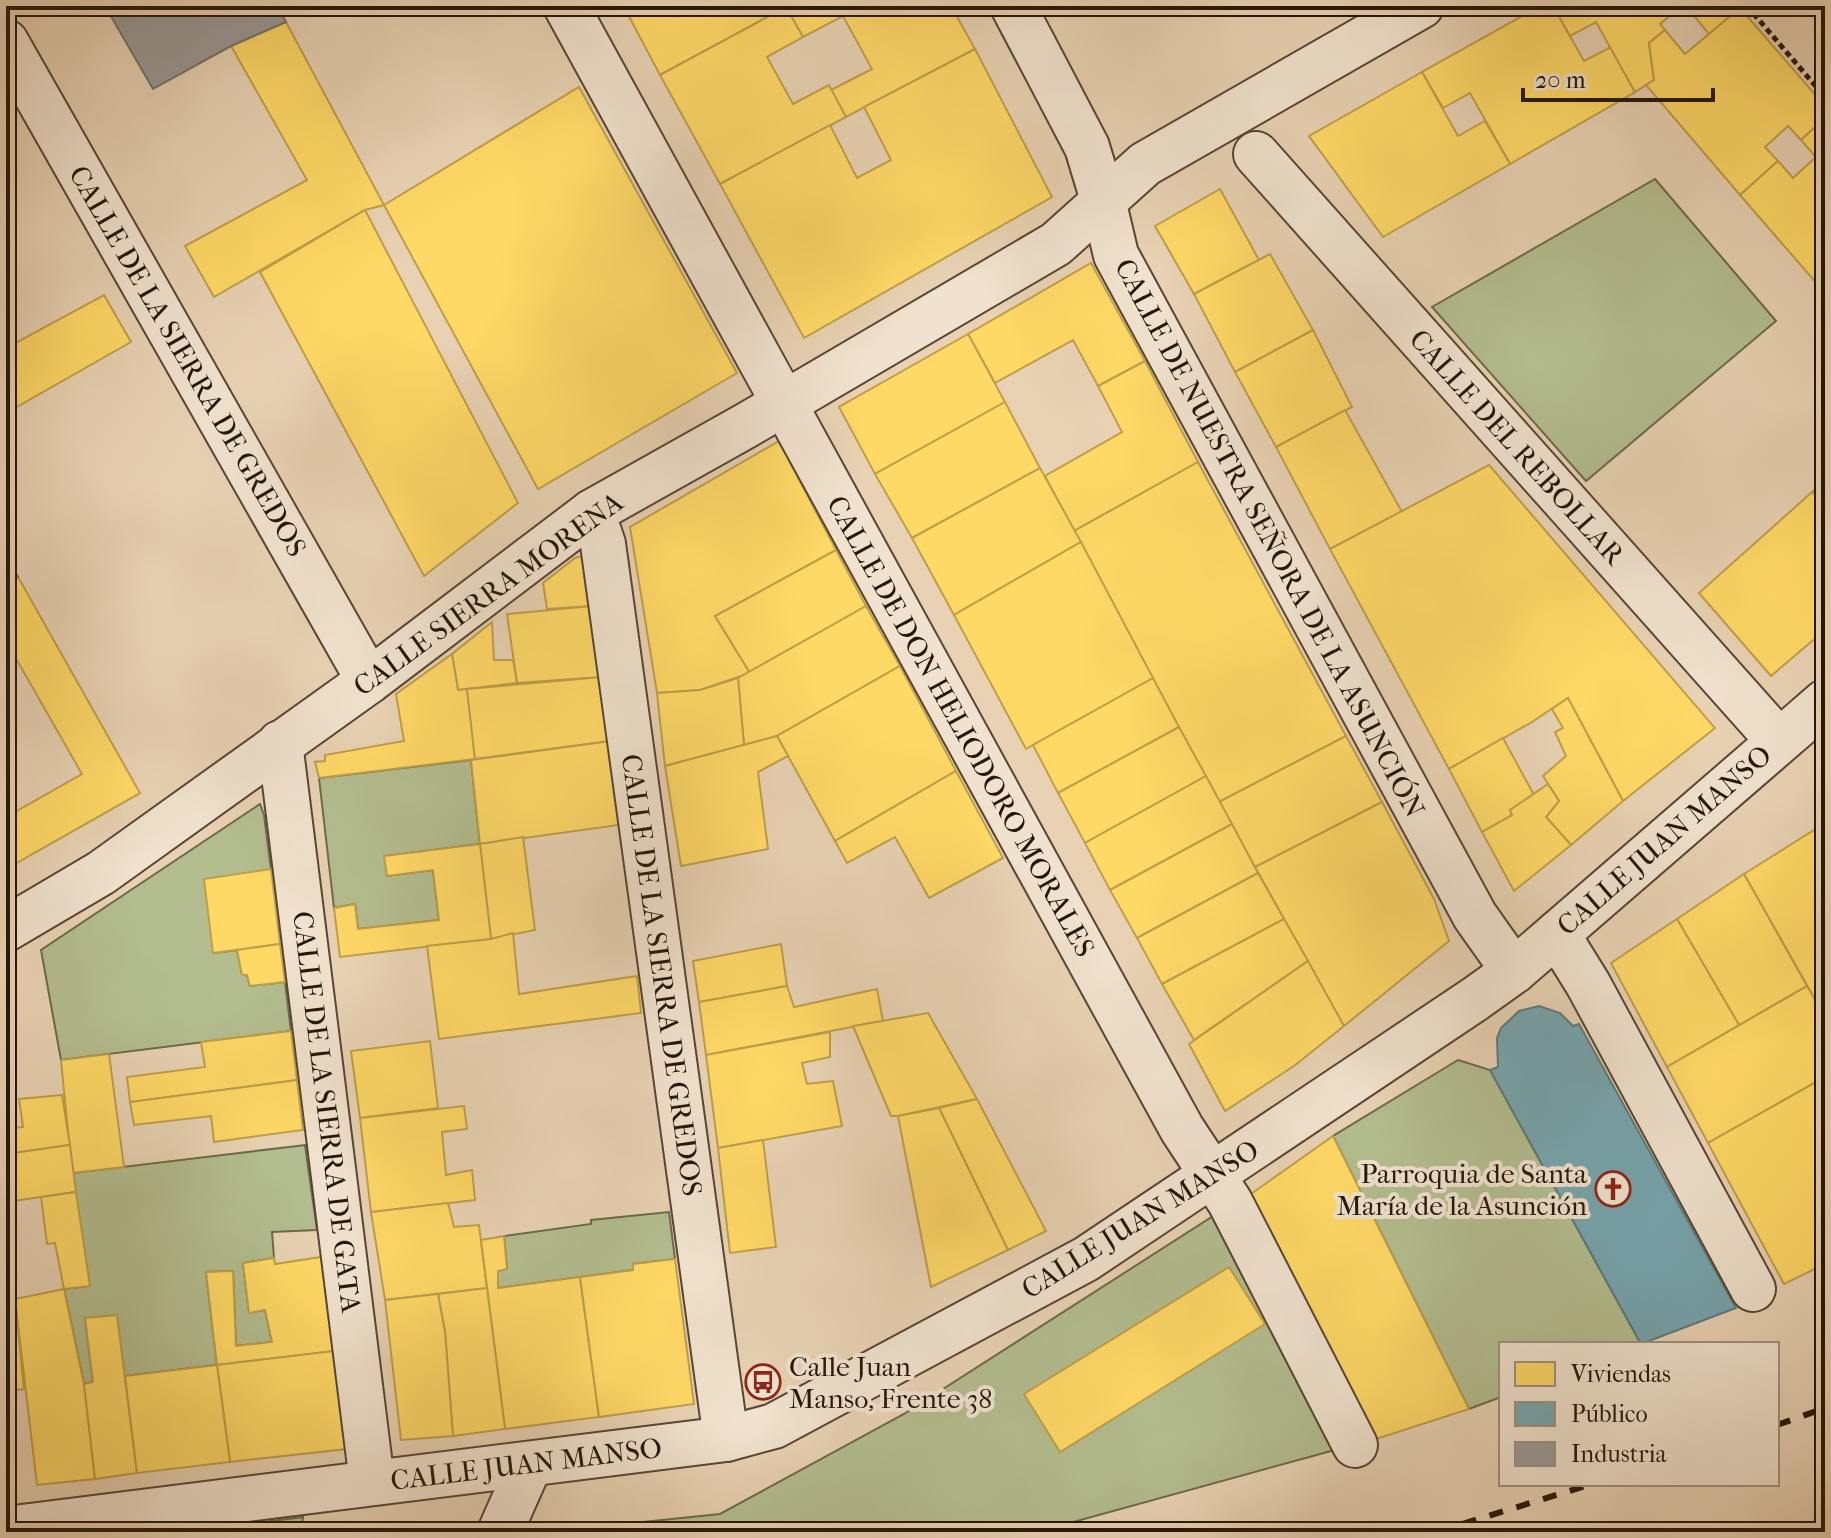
<svg xmlns="http://www.w3.org/2000/svg" width="1831" height="1538" viewBox="0 0 1831 1538" font-family="'IM FELL French Canon',serif">
<rect width="100%" height="100%" fill="#e8d2b3"/>
<filter id="stains"><feTurbulence type="fractalNoise" baseFrequency=".0025" numOctaves="4"/><feColorMatrix values="0 0 0 0 .2 0 0 0 0 .09 0 0 0 0 .02 0 0 0 .5 -.17"/></filter>
<radialGradient id="worn" r=".72"><stop offset=".6" stop-color="#630" stop-opacity="0"/><stop offset="1" stop-color="#630" stop-opacity=".3"/></radialGradient>
<g fill="#b3bd8f" stroke="#6c6a4c" stroke-width="2">
<path d="M1655 179 1776 321 1586 481 1432 307Z"/>
<path d="M471 760 480 844 385 856 387 876 433 870 439 920 358 929 355 904 334 908 319 778Z"/>
<path d="M260 804 264 815 271 869 214 953 237 950 242 974 247 975 250 986 285 982 291 1031 61 1060 41 950Z"/>
<path d="M1458 1060 1490 1070 1641 1344H1501V1397L1469 1409 1333 1136Z"/>
<path d="M305 1145 317 1230 272 1232 274 1258 243 1263 249 1312 265 1310 272 1342 236 1346 233 1271 206 1272 217 1365 125 1376 85 1318 93 1382 84 1384 64 1289 89 1286 72 1173Z"/>
<path d="M1221 1211 1342 1448 1037 1532H565V1530L720 1514 904 1414Z"/>
<path d="M669 1212 675 1259 633 1264V1270L498 1288V1271L507 1268 504 1236 591 1224V1220Z"/>
<path d="M303 1517 301 1532H185Z"/>
</g>
<g fill="#ffd966" stroke="#be9f4a" stroke-width="2">
<path d="M630 6H785L786 7 660 75 625 9Z"/>
<path d="M788 6H951L975 49 846 117 831 90 872 69 843 16 803 37 786 7Z"/>
<path d="M1540 6H1553L1584 61 1611 47 1635 92 1510 164 1470 93 1443 108 1422 72Z"/>
<path d="M1553 6H1682L1660 24 1665 30 1649 43 1654 80 1635 92 1596 22 1570 36Z"/>
<path d="M1686 6H1738L1740 8 1709 34Z"/>
<path d="M786 7 803 37 767 57 793 104 829 85 846 117 720 184 660 75Z"/>
<path d="M1740 8 1825 106V118L1801 140 1788 126 1765 147 1778 161 1740 195 1646 85 1654 80 1649 43 1665 30 1685 54Z"/>
<path d="M286 22 384 205 365 210 214 297 185 246 307 180 231 46Z"/>
<path d="M975 49 1052 197 804 338 720 184 830 125 857 178 891 160 864 107Z"/>
<path d="M1422 72 1458 136 1485 121 1510 164 1383 237 1309 136Z"/>
<path d="M579 87 737 373 538 489 384 205Z"/>
<path d="M1825 118V293L1740 195 1778 161 1793 178 1816 157 1801 140Z"/>
<path d="M1220 189 1259 260 1194 294 1155 226Z"/>
<path d="M365 210 518 503 424 576 260 272Z"/>
<path d="M1270 254 1313 330 1235 372 1194 294Z"/>
<path d="M1091 263 1145 361 1098 386 1073 340 995 383 968 334Z"/>
<path d="M104 295 131 342 6 413V348Z"/>
<path d="M1313 330 1352 407 1276 447 1235 372Z"/>
<path d="M968 334 1005 402 875 474 839 407Z"/>
<path d="M1145 361 1198 462 1074 531 1045 476 1122 432 1098 386Z"/>
<path d="M1005 402 1040 468 912 538 875 474Z"/>
<path d="M1345 410 1402 512 1330 549 1276 447Z"/>
<path d="M779 441 836 550 715 616 750 673 700 690 657 693 630 527Z"/>
<path d="M1198 462 1346 736 1219 802 1074 531Z"/>
<path d="M1489 465 1715 728 1623 801 1568 698 1532 722 1449 769 1330 549Z"/>
<path d="M1040 468 1081 542 954 615 912 538Z"/>
<path d="M1825 480V506L1812 492Z"/>
<path d="M1812 492 1825 506V534L1816 542 1825 551V630L1771 676 1699 593Z"/>
<path d="M1081 542 1153 678 1026 749 954 615Z"/>
<path d="M836 550 866 606 750 673 715 616Z"/>
<path d="M585 555 592 606 547 609 543 583 575 558Z"/>
<path d="M18 577 140 793 6 869V817L82 774 6 641V584Z"/>
<path d="M592 606 602 677 517 683 507 614Z"/>
<path d="M866 606 900 666 777 736 744 745 738 678Z"/>
<path d="M492 622 494 660H513L517 683 458 690 452 654Z"/>
<path d="M452 654 458 690 467 689 475 759 319 778 315 762 325 761V755L404 741 396 694Z"/>
<path d="M900 666 956 771 835 841 777 736Z"/>
<path d="M602 677 611 741 475 759 467 689Z"/>
<path d="M738 678 744 745 665 766 657 693 700 690Z"/>
<path d="M1153 678 1179 727 1058 793 1033 745Z"/>
<path d="M1568 698 1623 801 1571 845 1546 817 1559 801 1543 776 1566 756 1555 732 1563 728 1552 709Z"/>
<path d="M1179 727 1206 776 1085 843 1058 793Z"/>
<path d="M777 736 788 756 758 772 768 849 681 866 665 766Z"/>
<path d="M1346 736 1382 802 1255 867 1219 802Z"/>
<path d="M1503 738 1534 795 1510 810 1512 815 1482 832 1449 769Z"/>
<path d="M611 741 619 825 480 844 471 760Z"/>
<path d="M956 771 1003 858 929 898 895 837 847 863 835 841Z"/>
<path d="M1206 776 1232 824 1110 890 1085 843Z"/>
<path d="M1548 784 1559 801 1546 817 1571 845 1514 891 1482 832 1512 815 1510 810Z"/>
<path d="M1382 802 1434 899 1449 941 1344 1026 1255 867Z"/>
<path d="M1825 823V1017L1744 874Z"/>
<path d="M1232 824 1258 873 1137 938 1110 890Z"/>
<path d="M523 837 535 930 491 939 480 844Z"/>
<path d="M480 844 491 939 340 957 334 908 355 904 358 929 439 920 433 870 387 876 384 856Z"/>
<path d="M271 869 280 944 213 953 204 879Z"/>
<path d="M1258 873 1284 919 1162 984 1137 938Z"/>
<path d="M1744 874 1807 986 1739 1025 1677 919Z"/>
<path d="M1284 919 1308 961 1194 1040 1162 984Z"/>
<path d="M1677 919 1739 1025 1667 1067 1611 963Z"/>
<path d="M513 933 519 994 637 976 641 1013 439 1039 427 946 491 939Z"/>
<path d="M280 944 285 982 250 986 247 975H242L237 950Z"/>
<path d="M781 944 787 986 699 1002 693 961Z"/>
<path d="M1308 961 1344 1026 1294 1066 1225 1111 1189 1044Z"/>
<path d="M787 986 794 1007 877 989 883 1021 706 1055 699 1002Z"/>
<path d="M1807 986 1825 1017V1077L1708 1143 1667 1067Z"/>
<path d="M928 1013 977 1099 898 1116H891L853 1026Z"/>
<path d="M291 1031 297 1080 130 1102 127 1077 205 1067 201 1042Z"/>
<path d="M830 1032V1057L802 1063 807 1084 833 1081 842 1126 718 1148 706 1055Z"/>
<path d="M430 1041 438 1108 360 1118 351 1051Z"/>
<path d="M109 1054 124 1167 72 1173 61 1060Z"/>
<path d="M1825 1077V1264L1784 1284 1708 1143Z"/>
<path d="M297 1080 303 1130 214 1142 211 1116 134 1125 130 1102Z"/>
<path d="M62 1095 70 1145 6 1154V1129L23 1127 19 1099Z"/>
<path d="M977 1099 1046 1231 1008 1250 939 1108Z"/>
<path d="M464 1106 467 1129 442 1132 446 1175 472 1170 475 1200 371 1212 360 1118Z"/>
<path d="M939 1108 1008 1250 931 1287 898 1116Z"/>
<path d="M1333 1136 1469 1409 1373 1440 1251 1194Z"/>
<path d="M763 1140 776 1247 730 1253 718 1148Z"/>
<path d="M70 1145 76 1192 6 1202V1154Z"/>
<path d="M76 1192 90 1286 64 1289 55 1243 47 1244 41 1197Z"/>
<path d="M448 1203 454 1227 479 1225 487 1288 385 1300 371 1212Z"/>
<path d="M504 1236 507 1269 498 1271V1288L580 1277 599 1417 505 1429 481 1240Z"/>
<path d="M321 1257 334 1351 217 1365 206 1272 233 1271 236 1346 272 1342 265 1310 249 1313 243 1263 274 1258 275 1264Z"/>
<path d="M675 1259 694 1404 599 1417 580 1277 633 1270V1264Z"/>
<path d="M1229 1267 1265 1324 1060 1452 1024 1394Z"/>
<path d="M487 1288 505 1429 453 1436 445 1332 438 1294Z"/>
<path d="M64 1289 84 1384 95 1479 37 1485 15 1299Z"/>
<path d="M438 1294 445 1332 453 1436 401 1440 385 1300Z"/>
<path d="M15 1299 24 1389 6 1391V1300Z"/>
<path d="M117 1315 137 1473 95 1479 84 1384 93 1382 85 1318Z"/>
<path d="M334 1351 347 1449 230 1462 217 1365Z"/>
<path d="M217 1365 230 1462 137 1473 125 1376Z"/>
</g>
<path fill="#76a5af" stroke="#5e7a7e" stroke-width="2" d="M1539 1006 1560 1013 1573 1026 1579 1024 1736 1308 1641 1344 1490 1070 1498 1067 1497 1038 1501 1028 1519 1011Z"/>
<g fill="#999" stroke="#76726e" stroke-width="2">
<path d="M105 6H277L286 22 231 46 153 89Z"/>
<path d="M6 555 18 577 6 584Z"/>
</g>
<g fill="none" stroke-linecap="round" stroke-linejoin="round">
<defs>
<g id="street">
<path d="M566 6 1182 1129 1230 1202 1355 1445"/>
<path d="M1013 6 1087 147 1103 200 1116 255 1475 916 1514 971"/>
<path d="M6 42 369 681"/>
<path d="M1256 154 1778 740"/>
<path d="M592 512 603 544 726 1439"/>
<path d="M280 743 372 1482"/>
<path d="M6 929 101 873 369 681 592 512 747 425 1056 244 1145 164 1421 6"/>
<path d="M1557 934 1588 984 1753 1289"/>
<path d="M6 1529 726 1439 774 1426 1086 1259 1475 999 1514 971 1825 702"/>
<path d="M500 1532 530 1464"/>
</g>
</defs>
<use href="#street" stroke="#564634" stroke-width="48"/>
<path stroke="#25170a" stroke-width="5" stroke-dasharray="6 4" stroke-linecap="butt" d="M1747 6 1825 97"/>
<use href="#street" stroke="#f0e2ce" stroke-width="44"/>
<g stroke="#25170a" stroke-width="6" stroke-dasharray="14 14" stroke-linecap="butt">
<path d="M1777 1425 1825 1408"/>
<path d="M1436 1532 1592 1484"/>
</g>
</g>
<defs>
<symbol id="church-ring" viewBox="-11 -11 22 22"><circle r="9.5" fill="#f0e2ce" stroke="#8f2418" stroke-width="1.5"/><path d="M-1.2-6h2.4v3.5h3.3v2.4h-3.3V6h-2.4V-.1h-3.3v-2.4h3.3Z" fill="#8f2418"/></symbol>
<symbol id="bus-ring" viewBox="-11 -11 22 22"><circle r="9.5" fill="#f0e2ce" stroke="#8f2418" stroke-width="1.5"/><path d="M-5-6H5V4H4V6H2V4H-2V6H-4V4H-5ZM-3.5-4V0h7V-4ZM-3.5 1.2v1.5H-2V1.2ZM2 1.2v1.5H3.5V1.2Z" fill="#8f2418"/></symbol>
</defs>
<g fill-rule="evenodd">
<use href="#church-ring" x="1593" y="1169" width="40" height="40"/>
<use href="#bus-ring" x="743" y="1362" width="40" height="40"/>
</g>
<g text-anchor="middle" dominant-baseline="central" stroke-width="8" stroke-linejoin="round" paint-order="stroke">
<g font-size="28" fill="#25170a" stroke="#f0e2ce">
<text transform="translate(188 361) rotate(60)">CALLE DE LA SIERRA DE GREDOS</text>
<text transform="translate(1517 447) rotate(48)">CALLE DEL REBOLLAR</text>
<text transform="translate(1270 538) rotate(62)">CALLE DE NUESTRA SEÑORA DE LA ASUNCIÓN</text>
<text transform="translate(488 594) rotate(-36)">CALLE SIERRA MORENA</text>
<text transform="translate(961 726) rotate(61)">CALLE DE DON HELIODORO MORALES</text>
<text transform="translate(1664 840) rotate(-41)">CALLE JUAN MANSO</text>
<text transform="translate(662 975) rotate(82)">CALLE DE LA SIERRA DE GREDOS</text>
<text transform="translate(327 1112) rotate(83)">CALLE DE LA SIERRA DE GATA</text>
<text transform="translate(1140 1219) rotate(-32)">CALLE JUAN MANSO</text>
<text transform="translate(526 1464) rotate(-7)">CALLE JUAN MANSO</text>
</g>
<g font-size="28" fill="#25170a" stroke="#f0e2ce" text-anchor="end">
<text x="1587" y="1173">Parroquia de Santa<tspan x="1587" dy="32">María de la Asunción</tspan></text>
<text x="789" y="1366" text-anchor="start">Calle Juan<tspan x="789" dy="32">Manso, Frente 38</tspan></text>
</g>
</g>
<rect width="1831" height="1538" fill="none" stroke="#e8d2b3" stroke-width="32"/>
<rect x="8" y="8" width="1815" height="1522" fill="none" stroke="#25170a" stroke-width="4"/>
<rect x="16" y="16" width="1799" height="1506" fill="none" stroke="#25170a" stroke-width="2"/>
<rect x="1499" y="1342" width="280" height="144" fill="#f0e2ce" stroke="#9f9180" stroke-width="2"/>
<rect x="1515" y="1362" width="40" height="24" fill="#ffd966" stroke="#9f9180" stroke-width="2"/>
<text x="1571" y="1382" font-size="24" fill="#25170a">Viviendas</text>
<rect x="1515" y="1402" width="40" height="24" fill="#76a5af" stroke="#9f9180" stroke-width="2"/>
<text x="1571" y="1422" font-size="24" fill="#25170a">Público</text>
<rect x="1515" y="1442" width="40" height="24" fill="#999999" stroke="#9f9180" stroke-width="2"/>
<text x="1571" y="1462" font-size="24" fill="#25170a">Industria</text>
<path d="M1523 88v12h190v-12" fill="none" stroke="#25170a" stroke-width="4"/>
<text x="1535" y="88" font-size="24" fill="#25170a" stroke="#f0e2ce" stroke-width="6" paint-order="stroke">20 m</text>
<rect width="100%" height="100%" filter="url(#stains)"/>
<rect width="100%" height="100%" fill="url(#worn)"/>
</svg>
